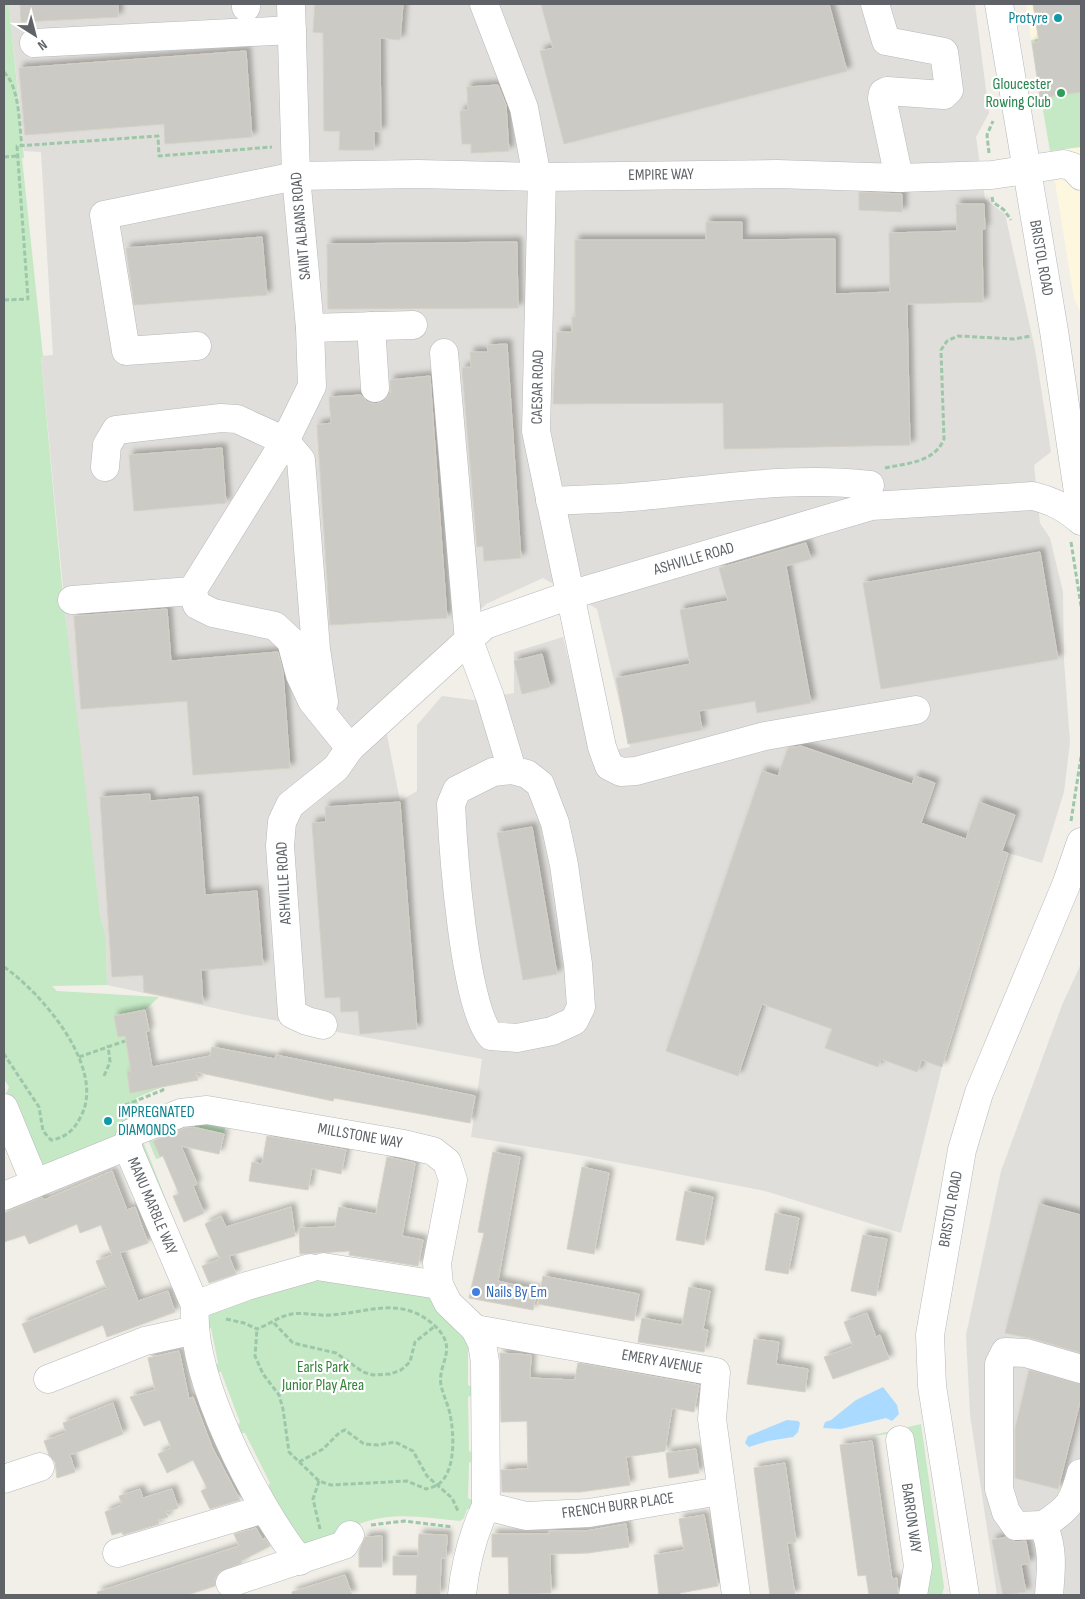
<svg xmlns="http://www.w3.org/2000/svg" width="1085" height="1599" viewBox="0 0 1085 1599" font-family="'Sofia Sans Condensed',sans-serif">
<defs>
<filter id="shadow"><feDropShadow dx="4.5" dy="-4.5" stdDeviation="2.5" flood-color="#0004"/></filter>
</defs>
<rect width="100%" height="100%" fill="#f1efe8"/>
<g fill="#fef7e0">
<path d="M1026 4H1081V33L1031 40Z"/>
<path d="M1081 147V314L1074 298 1050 151Z"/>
</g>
<g fill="#e0deda" fill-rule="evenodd">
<path d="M9 4H975L989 113 976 137 985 199 1005 214 1035 349 1051 452 1034 465 1040 523 1050 538 1063 592 1064 660 1070 742 1064 792 1042 863 1008 853 942 1067 901 1233 765 1191 579 1155 471 1137 482 1059 251 1016 107 985 106 937 100 915 76 724 41 356 53 355 41 152 24 151ZM543 578 597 609 630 747 591 754 563 637 514 652V693L473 700 442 696 417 725V791L400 801 382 709 486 604Z"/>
<path d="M1081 964V1595H997L970 1415 966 1335 1001 1171 1062 1005Z"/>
</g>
<g fill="#c5e8c5">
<path d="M4 4H9L24 158H22L43 356 41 357 62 586 100 915 106 937 107 985 52 986 57 991 159 997 145 1010 114 1016 118 1037 125 1036 131 1071 127 1072 130 1092 162 1087 136 1098 150 1133 183 1120 227 1119 224 1134 184 1125 152 1139 160 1158 156 1159 144 1130 139 1131 176 1225 170 1228 133 1134 48 1166 43 1164 33 1142 28 1141 27 1138 30 1133 16 1099H9L6 1094 9 1087 4 1079Z"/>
<path d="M1081 33V147L1050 151 1031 40Z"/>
<path d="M308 1275 420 1296 425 1290 460 1335 473 1346 468 1350V1385L474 1388V1394L468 1397 469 1451 475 1454V1459L469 1463 468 1498 474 1501 472 1510 467 1509 464 1518 460 1521C429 1518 398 1512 368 1521 345 1528 326 1542 302 1544L266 1489 270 1483 245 1433H239L236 1428 240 1422 221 1372H215L214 1367 218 1363 211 1328 204 1327 209 1320 210 1305Z"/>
<path d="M921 1424 944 1587 942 1595H920L908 1432 869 1436Z"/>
</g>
<g fill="#aadaff">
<path d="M883 1387 897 1405 899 1414 892 1421 886 1418 841 1429 823 1428 825 1422 831 1420 856 1400Z"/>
<path d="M787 1420 798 1421 800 1423 798 1432 793 1437 768 1441 749 1447 745 1443 748 1436Z"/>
</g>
<g fill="#cccac5" stroke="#d6d1c6" filter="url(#shadow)">
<path d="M20 4H118V17L21 22Z"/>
<path d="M315 4H403L400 40 380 38 381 132 374 131V150H339L340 131H324L323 33 313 32Z"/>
<path d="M541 4H829L847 71 564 144 540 51 553 48Z"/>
<path d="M1033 4H1081V92L1040 98 1032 43 1039 42Z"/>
<path d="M246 51 252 137 165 144 164 124 25 135 19 68Z"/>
<path d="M498 85 506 105 509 151 471 153V144H462L460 111 468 110 467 87Z"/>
<path d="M859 192 902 194V212L859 210Z"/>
<path d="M956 204H984L985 229H982L983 302 907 304 910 445 724 449 723 403 553 404 557 332H572V317H575V240H706V222H742V240L835 239V294L890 292 889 233 957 231Z"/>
<path d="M262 237 267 295 134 305 126 248Z"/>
<path d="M517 242 518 308 328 309 327 244Z"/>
<path d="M507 344 521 558 484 561 483 546 477 547 462 368 471 367 470 352H488L487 345Z"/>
<path d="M430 376 447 618 330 625 317 425 331 423 329 397 361 395 368 402 376 404 384 401 391 393 390 380Z"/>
<path d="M222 448 226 503 134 511 129 455Z"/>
<path d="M806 543 811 559 786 566 811 703 757 713 755 701 699 711 702 730 628 744 616 678 690 664 680 610 728 601 719 568Z"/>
<path d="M1040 552 1058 659 881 689 863 583Z"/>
<path d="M167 609 171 661 278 652 283 672 290 768 193 775 187 701 81 709 74 616Z"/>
<path d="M542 654 550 687 522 694 514 661Z"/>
<path d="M801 746 912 784 915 776 935 783 921 823 966 839 979 802 1015 815 1002 851 1008 853 942 1067 922 1060 917 1072 881 1059 878 1067 825 1048 832 1029 762 1004 738 1076 666 1051 762 771 778 776 788 748Z"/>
<path d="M150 794V801L198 797 205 895 257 891 263 965 201 970 203 1004 144 992 143 975 112 977 100 797Z"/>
<path d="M400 802 417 1029 360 1034 358 1011 341 1012 340 997 325 998 312 823 326 822 325 807Z"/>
<path d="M532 827 557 974 523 980 497 833Z"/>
<path d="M145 1010 149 1031 146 1032 152 1067 210 1056 212 1047 275 1059 276 1055 475 1096 470 1123 334 1098 333 1101 196 1072 198 1080 130 1093 127 1071H131L125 1036 118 1037 114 1016Z"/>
<path d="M193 1127 224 1134 219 1154 181 1146 197 1184 193 1186 204 1213 184 1222 173 1196 179 1194 163 1156 160 1157 153 1141 185 1128Z"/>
<path d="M267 1136 346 1150 341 1174 312 1168 308 1190 249 1181 252 1162 262 1164Z"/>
<path d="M493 1152 520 1157 498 1281 537 1290 533 1310 469 1298 484 1233 478 1232Z"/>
<path d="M387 1157 415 1163 402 1236 423 1240 418 1266 349 1255 350 1251 300 1254 299 1228 335 1227 339 1207 376 1214Z"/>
<path d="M582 1167 609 1173 594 1254 567 1249Z"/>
<path d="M112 1171 127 1210 135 1207 148 1243 120 1253 138 1301 168 1291 175 1312 107 1337 103 1325 34 1353 22 1324 107 1289 96 1261 112 1255 101 1225 80 1233 77 1224 29 1244 25 1235 4 1242V1213L42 1197 44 1200Z"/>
<path d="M685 1191 713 1197 704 1245 676 1240Z"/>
<path d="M1039 1204 1081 1215V1353L1030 1338 1005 1333Z"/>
<path d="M291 1207 295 1236 229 1256 236 1274 209 1283 202 1266 220 1259 205 1224 221 1216 226 1227Z"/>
<path d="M775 1213 799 1218 788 1274 765 1270Z"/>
<path d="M863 1235 887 1239 876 1296 851 1291Z"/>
<path d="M543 1276 639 1294 634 1321 538 1304Z"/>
<path d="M689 1287 710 1291 703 1329 708 1330 704 1352 638 1342 642 1318 682 1325Z"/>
<path d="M867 1313 876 1337 880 1335 889 1359 833 1379 824 1357 853 1346 844 1322Z"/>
<path d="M754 1339 779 1342 776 1364 808 1369 805 1392 747 1384Z"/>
<path d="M179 1351 189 1399 193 1397 212 1447 240 1500 210 1509 201 1491 207 1488 193 1460 167 1473 158 1454 171 1448 160 1420 144 1426 130 1397 155 1390 148 1358Z"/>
<path d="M500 1353 531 1355 530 1378 575 1380 578 1363 699 1385 694 1412 672 1408 665 1451 626 1457 630 1485 580 1492H502L501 1470 528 1469 527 1421 501 1422Z"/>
<path d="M1029 1370 1081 1384V1398L1058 1489 1015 1478V1429Z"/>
<path d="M113 1403 123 1434 70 1455 75 1472 57 1478 55 1462 49 1455 44 1441 66 1433 63 1423Z"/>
<path d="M872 1441 892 1579 897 1578 898 1595H869L866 1575 858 1576 840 1445Z"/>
<path d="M696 1449 699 1473 669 1478 666 1453Z"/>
<path d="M785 1463 796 1542 787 1543 795 1595H770L754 1468Z"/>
<path d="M140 1489 143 1498 172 1489 178 1508 166 1512 168 1517 158 1520 159 1524 123 1535 122 1532 112 1535 105 1512 122 1505 119 1496Z"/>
<path d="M704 1515 718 1586 680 1593V1595H659L654 1555 684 1550 679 1519Z"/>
<path d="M626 1524 629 1547 588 1553 550 1554 551 1593 509 1594 508 1557H492V1534H549V1531H586Z"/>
<path d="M256 1528 262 1539 265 1538 270 1546 241 1561 242 1563 219 1572 215 1579V1586L187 1595H98L97 1592 239 1546 234 1534Z"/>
<path d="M419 1534 447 1535 446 1558H441L440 1595H416L417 1575H393V1556H418Z"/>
<path d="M382 1536V1567H359V1551L365 1537Z"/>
<path d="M1006 1537 1016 1542 1026 1541 1030 1563 1021 1565 1026 1592 1003 1595 992 1540Z"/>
<path d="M345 1575 352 1595H292V1592Z"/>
</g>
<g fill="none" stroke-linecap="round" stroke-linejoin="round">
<defs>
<g id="minor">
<path d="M246 4V7"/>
<path d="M484 4 524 108 537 177"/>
<path d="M875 4 886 41 944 52 949 90 944 95 887 91 883 93 882 98 899 178"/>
<path d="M999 4 1054 331 1081 512"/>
<path d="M34 43 292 30"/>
<path d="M542 177 536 431 602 747 609 766 621 772 636 771 765 736 916 710"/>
<path d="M371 326 375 388"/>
<path d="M310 328 413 325"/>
<path d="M197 346 126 351 104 215 296 176 418 174 542 177 777 174 899 178 992 175 1063 164 1073 167 1081 176"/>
<path d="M444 353 469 641 490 697 512 770 527 774 540 784 555 823 564 865 578 964 581 1007 574 1021 552 1031 517 1038 491 1036C464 1008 453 848 451 804L457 790 493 772 512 770"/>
<path d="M105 467 107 445 116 430 221 418 237 419 285 441 312 386 310 328 296 176 291 4"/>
<path d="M550 501C573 500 596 499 619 498 703 492 786 475 870 485"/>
<path d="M72 600 192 591"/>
<path d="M320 711 324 702 316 649 301 460 285 441 192 591 197 605 213 613 275 626 291 641 300 675 312 701 350 748"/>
<path d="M323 1025 307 1021 292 1014 280 846 282 822 290 805 336 768 350 748 485 625 570 595 871 506 1033 496C1053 501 1066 508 1081 521"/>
<path d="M4 1108 35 1183"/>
<path d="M127 1146 131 1133 181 1113 207 1110 404 1144 433 1151 447 1162 453 1180 437 1263 439 1285 448 1303 475 1329 482 1343 485 1362 486 1506C473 1534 465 1565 462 1595"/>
<path d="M127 1146 195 1305C189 1378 256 1505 300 1561"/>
<path d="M4 1196 127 1146"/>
<path d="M323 1267 439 1285"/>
<path d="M195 1305 247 1286 310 1268"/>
<path d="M475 1329 716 1372 712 1419 736 1595"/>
<path d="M48 1379 145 1341 195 1330"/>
<path d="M900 1440 918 1566 913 1595"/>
<path d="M4 1479 40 1467"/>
<path d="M486 1506 526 1516 589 1513 720 1491"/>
<path d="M1043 1525C1070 1508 1073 1502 1081 1473"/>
<path d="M117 1553 264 1509"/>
<path d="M230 1583 344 1545 350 1535"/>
<path d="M965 1595 932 1386 930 1335 962 1150 979 1093 1066 885 1081 842"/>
<path d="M1049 1595C1051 1570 1054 1549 1043 1525L1016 1526 1006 1512 999 1489V1364L1005 1352 1026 1353 1081 1369"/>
</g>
</defs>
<use href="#minor" stroke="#b5b8bc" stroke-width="29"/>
<g stroke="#9cc7a9" stroke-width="3" stroke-dasharray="5 2.5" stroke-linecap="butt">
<path d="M4 72C20 88 19 124 22 146"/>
<path d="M989 153 987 135 993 121"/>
<path d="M4 157 17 156"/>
<path d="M992 197 993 202 1004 210 1011 220"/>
<path d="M4 300 28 299 17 146 158 136 159 156 272 147"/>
<path d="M885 468C907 463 934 463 944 439L941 350 947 341 958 336 1014 339 1031 336"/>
<path d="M1071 542 1081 606"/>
<path d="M1071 821 1081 757"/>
<path d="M4 967C42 993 108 1070 80 1118 74 1130 65 1138 51 1140L43 1131 39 1107 4 1054"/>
<path d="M79 1057 125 1041"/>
<path d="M104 1076 110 1062 108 1045"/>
<path d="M118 1108 163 1090 162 1087"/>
<path d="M226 1319 244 1323 257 1329C268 1325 280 1316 292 1314 304 1312 317 1316 330 1315 368 1313 400 1295 434 1325 460 1349 437 1363 441 1385 443 1395 448 1404 450 1414 454 1433 456 1469 440 1483 437 1486 430 1488 426 1489L407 1481 331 1485 319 1481 289 1452 283 1409 279 1395 263 1374 255 1356 257 1329"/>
<path d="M274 1323 293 1343 336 1353 363 1372 373 1375 390 1374 401 1370 410 1362 415 1342 435 1326"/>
<path d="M299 1462 323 1449 340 1432 345 1430 364 1444 378 1445 395 1442 413 1451 427 1476 452 1498 458 1511"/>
<path d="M319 1481 313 1499 320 1529"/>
<path d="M371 1525 404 1521 453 1527"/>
</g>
<use href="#minor" stroke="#fff" stroke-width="28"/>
</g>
<g fill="#0f9aa8" stroke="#fff" stroke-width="2">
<circle cx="1058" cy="18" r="5"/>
<circle cx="108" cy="1121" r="5"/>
</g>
<circle fill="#2e9e5b" stroke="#fff" stroke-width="2" cx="1061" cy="93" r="5"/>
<circle fill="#3f7fe0" stroke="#fff" stroke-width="2" cx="476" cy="1292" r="5"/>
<g text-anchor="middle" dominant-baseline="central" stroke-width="4.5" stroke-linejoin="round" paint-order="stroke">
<g font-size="16" fill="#0d838f" stroke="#fff" text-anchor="end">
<text x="1048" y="18">Protyre</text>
<text x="118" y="1112" text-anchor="start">IMPREGNATED<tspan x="118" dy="18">DIAMONDS</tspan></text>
</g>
<g font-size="16" fill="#27864d" stroke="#fff" text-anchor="end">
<text x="1051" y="84">Gloucester<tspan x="1051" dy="18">Rowing Club</tspan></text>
</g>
<g font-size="16" fill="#5f6368" stroke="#fff">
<text transform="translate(661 175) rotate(-1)">EMPIRE WAY</text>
<text transform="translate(301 226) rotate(-95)">SAINT ALBANS ROAD</text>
<text transform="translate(1041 258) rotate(80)">BRISTOL ROAD</text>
<text transform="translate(538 387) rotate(-89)">CAESAR ROAD</text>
<text transform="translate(694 559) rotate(-16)">ASHVILLE ROAD</text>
<text transform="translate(284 883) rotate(-93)">ASHVILLE ROAD</text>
<text transform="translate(360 1136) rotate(10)">MILLSTONE WAY</text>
<text transform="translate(152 1206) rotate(67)">MANU MARBLE WAY</text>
<text transform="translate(951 1209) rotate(-80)">BRISTOL ROAD</text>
<text transform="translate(662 1362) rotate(10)">EMERY AVENUE</text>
<text transform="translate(618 1506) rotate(-8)">FRENCH BURR PLACE</text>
<text transform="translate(911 1518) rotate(82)">BARRON WAY</text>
</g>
<g font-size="16" fill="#366cbe" stroke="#fff" text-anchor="start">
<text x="486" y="1292">Nails By Em</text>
</g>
<g font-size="16" fill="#348238" stroke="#fff">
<text x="323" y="1367">Earls Park<tspan x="323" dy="18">Junior Play Area</tspan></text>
</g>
</g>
<rect width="1085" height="1599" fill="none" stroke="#5f6368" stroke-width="10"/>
<g transform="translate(35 35) rotate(144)" stroke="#ffffff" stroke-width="4" paint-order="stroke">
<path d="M0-4L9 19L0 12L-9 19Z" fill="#5f6368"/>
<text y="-8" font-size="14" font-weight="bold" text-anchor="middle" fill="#5f6368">N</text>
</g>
</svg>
